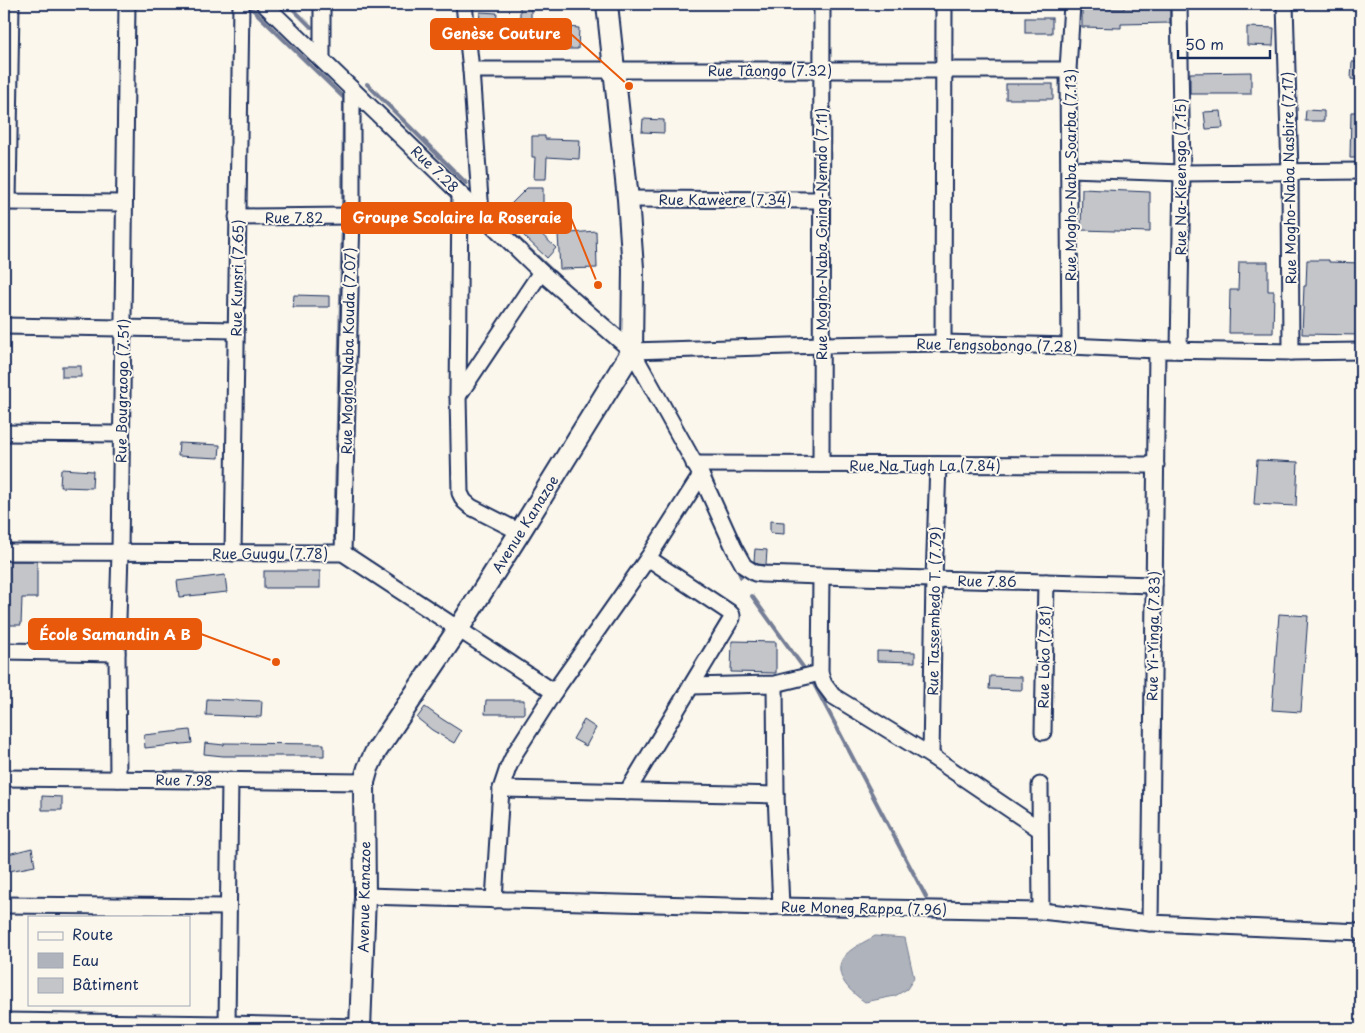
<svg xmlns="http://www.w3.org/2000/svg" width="1365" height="1033" viewBox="0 0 1365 1033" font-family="'Playpen Sans',sans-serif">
<rect width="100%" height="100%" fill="#fbf7ec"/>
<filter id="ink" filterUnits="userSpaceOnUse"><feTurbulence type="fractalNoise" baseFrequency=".02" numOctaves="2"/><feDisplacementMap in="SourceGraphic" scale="10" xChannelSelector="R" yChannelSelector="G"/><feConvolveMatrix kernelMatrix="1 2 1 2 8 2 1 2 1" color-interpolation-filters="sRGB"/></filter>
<g filter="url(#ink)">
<path fill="#afb3bb" stroke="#747e96" d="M875 936 905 938 914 978 907 989 895 996 865 1002C852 993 832 976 843 958 850 948 865 942 875 936Z"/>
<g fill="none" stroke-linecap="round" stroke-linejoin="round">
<g stroke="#747e96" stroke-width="4">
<path d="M247 4 344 98 343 213"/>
<path d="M288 4 311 27"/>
<path d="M367 84 466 183"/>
<path d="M490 210 513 234 566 284"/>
<path d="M703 497 708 507"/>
<path d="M335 538 343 220"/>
<path d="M737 568 741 577"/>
<path d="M752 596 803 667"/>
<path d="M814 684 926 897"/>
</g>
</g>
<g fill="#c3c5c9" stroke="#1b2f5e">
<path d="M520 4 531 5V38L510 37V19L520 20Z"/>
<path d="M1124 7H1170V23L1121 24V28L1082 27V8L1124 9Z"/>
<path d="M480 12 497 13 496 26H479Z"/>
<rect x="1025" y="18" width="27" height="15"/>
<path d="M568 27 579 28 578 49H566Z"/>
<path d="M1247 27 1274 28 1273 46 1247 45Z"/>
<path d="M1352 62H1361V80L1351 79Z"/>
<path d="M1251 72V94H1190V73Z"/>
<rect x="1006" y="84" width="47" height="15"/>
<path d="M1306 110 1324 111V121H1305Z"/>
<path d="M1221 111 1223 128 1206 129 1204 112Z"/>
<path d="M1351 112H1361V158H1350Z"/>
<path d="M643 119 664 120V133L642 132Z"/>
<path d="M532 136H545V139L580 140 579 159 547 157 546 179H534L535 157H532Z"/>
<path d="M527 188H543V205H511L556 248 547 258 501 214Z"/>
<path d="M1082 189 1150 192V232L1081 230Z"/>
<path d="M596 231 597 268 560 269 558 234Z"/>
<path d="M1307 260H1329V262L1361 263V335L1302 334 1304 286H1306Z"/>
<path d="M1239 262H1268V291H1274L1273 333H1229L1230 290H1238Z"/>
<path d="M294 295 329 296V307H293Z"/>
<rect x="62" y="366" width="19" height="11"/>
<path d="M179 443 220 445 219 458 178 456Z"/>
<path d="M1257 460 1298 462 1296 506 1254 504Z"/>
<path d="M61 469 93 471 92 488 60 487Z"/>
<path d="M770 521 784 522V534L770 533Z"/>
<path d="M755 549 767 550 766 565 758 564 754 561Z"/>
<path d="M4 561H37V598H22L21 625H4Z"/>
<rect x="264" y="571" width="56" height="17"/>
<path d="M225 575 227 592 179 597 177 581Z"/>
<path d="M1279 614 1308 616 1301 712 1272 710Z"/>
<path d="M732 641 776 642V673L731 672Z"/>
<path d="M877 651 915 652V662L877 661Z"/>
<path d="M990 676 1022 677V690L989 689Z"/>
<path d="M207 699 262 701 261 717 206 715Z"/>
<path d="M486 700H524V714H485Z"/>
<path d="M425 707 442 719 461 731 454 743 432 730 417 718Z"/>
<path d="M584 720 596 728 586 746 573 739Z"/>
<path d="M190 730 192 743 145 748 144 735Z"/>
<path d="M205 743 224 745V743L324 744V756H223L204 754Z"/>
<path d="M42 796 62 797V810H42Z"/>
<path d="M32 848 35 866 4 872V855Z"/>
</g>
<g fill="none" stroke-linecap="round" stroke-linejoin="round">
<defs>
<g id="street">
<path d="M264 4 541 272 632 351 701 475 734 548 744 566 755 573 762 574 821 576 1154 585"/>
<path d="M464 4 471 70 481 214"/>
<path d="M1285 4 1290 172 1291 352"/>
<path d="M322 60V4"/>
<path d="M471 70H1068"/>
<path d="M1070 169 1182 173 1361 171"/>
<path d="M460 194 458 396 460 493 464 501 471 507 520 532"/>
<path d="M628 199 822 200"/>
<path d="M4 202 124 203"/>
<path d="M8 202 11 4"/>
<path d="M237 217 352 216"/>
<path d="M4 326 236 330"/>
<path d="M943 343 944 4"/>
<path d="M1070 346 1068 70 1072 4"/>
<path d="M1179 350 1182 173 1179 4"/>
<path d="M632 351 822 345 943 343 1070 346 1157 350 1291 352 1361 351"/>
<path d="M458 396 541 272"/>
<path d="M4 433 121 434"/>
<path d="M694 464 1156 465"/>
<path d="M821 464 822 4"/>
<path d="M4 552 343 553 554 692"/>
<path d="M233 553 241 4"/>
<path d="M343 553 352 216V89"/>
<path d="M821 576 820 673 824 684 833 696 931 756 1039 829"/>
<path d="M4 651 117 653"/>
<path d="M775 684 776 795 781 906"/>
<path d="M692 686 775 684 820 673"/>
<path d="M1043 732 1046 582"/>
<path d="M931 756 934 579 938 465"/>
<path d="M4 778 364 782"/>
<path d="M118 779 117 653 120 552 127 4"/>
<path d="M1040 785 1041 911"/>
<path d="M501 789 776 795"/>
<path d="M627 792 732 618V615L729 612 648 558"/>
<path d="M365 896 764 907 781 906 1041 911 1150 923 1361 932"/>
<path d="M494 900 501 789 508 768 515 753 554 692 648 558 701 475"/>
<path d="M4 905 228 907"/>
<path d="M1150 923 1157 350"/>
<path d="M4 1021 227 1024 360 1027"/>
<path d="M227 1024 230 780"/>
</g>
<path id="secondary" d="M360 1029 365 896 364 782 368 768 375 753 459 628 520 532 632 351 633 268 628 199 607 4"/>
</defs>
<use href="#street" stroke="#1b2f5e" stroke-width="19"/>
<use href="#secondary" stroke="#1b2f5e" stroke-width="24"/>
<use href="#street" stroke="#fbf7ec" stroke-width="15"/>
<use href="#secondary" stroke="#fbf7ec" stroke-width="20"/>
</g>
</g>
<g text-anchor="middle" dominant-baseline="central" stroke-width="4" stroke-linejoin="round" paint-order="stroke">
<g font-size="14" fill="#1b2f5e" stroke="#fbf7ec">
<text x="770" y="70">Rue Tâongo (7.32)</text>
<text transform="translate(435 169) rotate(44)">Rue 7.28</text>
<text transform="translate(1070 175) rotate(-90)">Rue Mogho-Naba Soarba (7.13)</text>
<text transform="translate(1180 177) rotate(-90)">Rue Na-Kieensgo (7.15)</text>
<text transform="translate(1289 178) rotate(-91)">Rue Mogho-Naba Nasbire (7.17)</text>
<text x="725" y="199">Rue Kawèere (7.34)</text>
<text x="294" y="217">Rue 7.82</text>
<text transform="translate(821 234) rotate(-90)">Rue Mogho-Naba Gning-Nemdo (7.11)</text>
<text transform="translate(237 278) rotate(-89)">Rue Kunsri (7.65)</text>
<text transform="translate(997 345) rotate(1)">Rue Tengsobongo (7.28)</text>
<text transform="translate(348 351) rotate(-89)">Rue Mogho Naba Kouda (7.07)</text>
<text transform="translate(122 391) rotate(-89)">Rue Bougraogo (7.51)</text>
<text x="925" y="465">Rue Na Tugh La (7.84)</text>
<text transform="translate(525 524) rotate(-58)">Avenue Kanazoe</text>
<text x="270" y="553">Rue Guugu (7.78)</text>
<text transform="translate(987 581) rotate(1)">Rue 7.86</text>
<text transform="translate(934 611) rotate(-89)">Rue Tassembedo T. (7.79)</text>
<text transform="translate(1153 636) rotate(-89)">Rue Yi-Yinga (7.83)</text>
<text transform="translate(1044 657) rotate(-89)">Rue Loko (7.81)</text>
<text transform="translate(184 780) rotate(1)">Rue 7.98</text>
<text transform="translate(364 897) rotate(-89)">Avenue Kanazoe</text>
<text transform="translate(864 908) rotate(1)">Rue Moneg Rappa (7.96)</text>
</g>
</g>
<path fill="none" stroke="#e8590c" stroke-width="2" d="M629 86L571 34M598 285L571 218M276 662L201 634"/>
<g fill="#e8590c" stroke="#fbf7ec" stroke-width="2">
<circle cx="629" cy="86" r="5"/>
<circle cx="598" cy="285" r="5"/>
<circle cx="276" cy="662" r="5"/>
</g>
<g fill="#e8590c" stroke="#e8590c" stroke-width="2">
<rect x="431" y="19" width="140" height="30" rx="5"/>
<rect x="342" y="203" width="229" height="30" rx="5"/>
<rect x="29" y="619" width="172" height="30" rx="5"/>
</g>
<g font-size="15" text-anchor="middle" font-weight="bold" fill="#fff">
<text x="501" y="39">Genèse Couture</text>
<text x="457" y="223">Groupe Scolaire la Roseraie</text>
<text x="115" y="640">École Samandin A B</text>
</g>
<rect width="1365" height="1033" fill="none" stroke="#fbf7ec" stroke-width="20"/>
<rect x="10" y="10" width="1345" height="1013" fill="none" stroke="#1b2f5e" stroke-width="2" filter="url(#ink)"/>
<rect x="28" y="916" width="162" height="90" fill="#fbf7ec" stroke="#a1a7b3"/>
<rect x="38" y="932" width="25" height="8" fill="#fbf7ec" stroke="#a1a7b3"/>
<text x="72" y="940" font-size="15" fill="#1b2f5e">Route</text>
<rect x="38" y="953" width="25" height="15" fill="#afb3bb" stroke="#a1a7b3"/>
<text x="72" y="966" font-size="15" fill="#1b2f5e">Eau</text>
<rect x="38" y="978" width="25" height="15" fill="#c3c5c9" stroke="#a1a7b3"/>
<text x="72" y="990" font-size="15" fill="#1b2f5e">Bâtiment</text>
<path d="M1178 50v8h92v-8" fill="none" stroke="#1b2f5e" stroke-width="2.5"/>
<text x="1185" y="50" font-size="15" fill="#1b2f5e" stroke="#fbf7ec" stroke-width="4" paint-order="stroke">50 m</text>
</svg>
